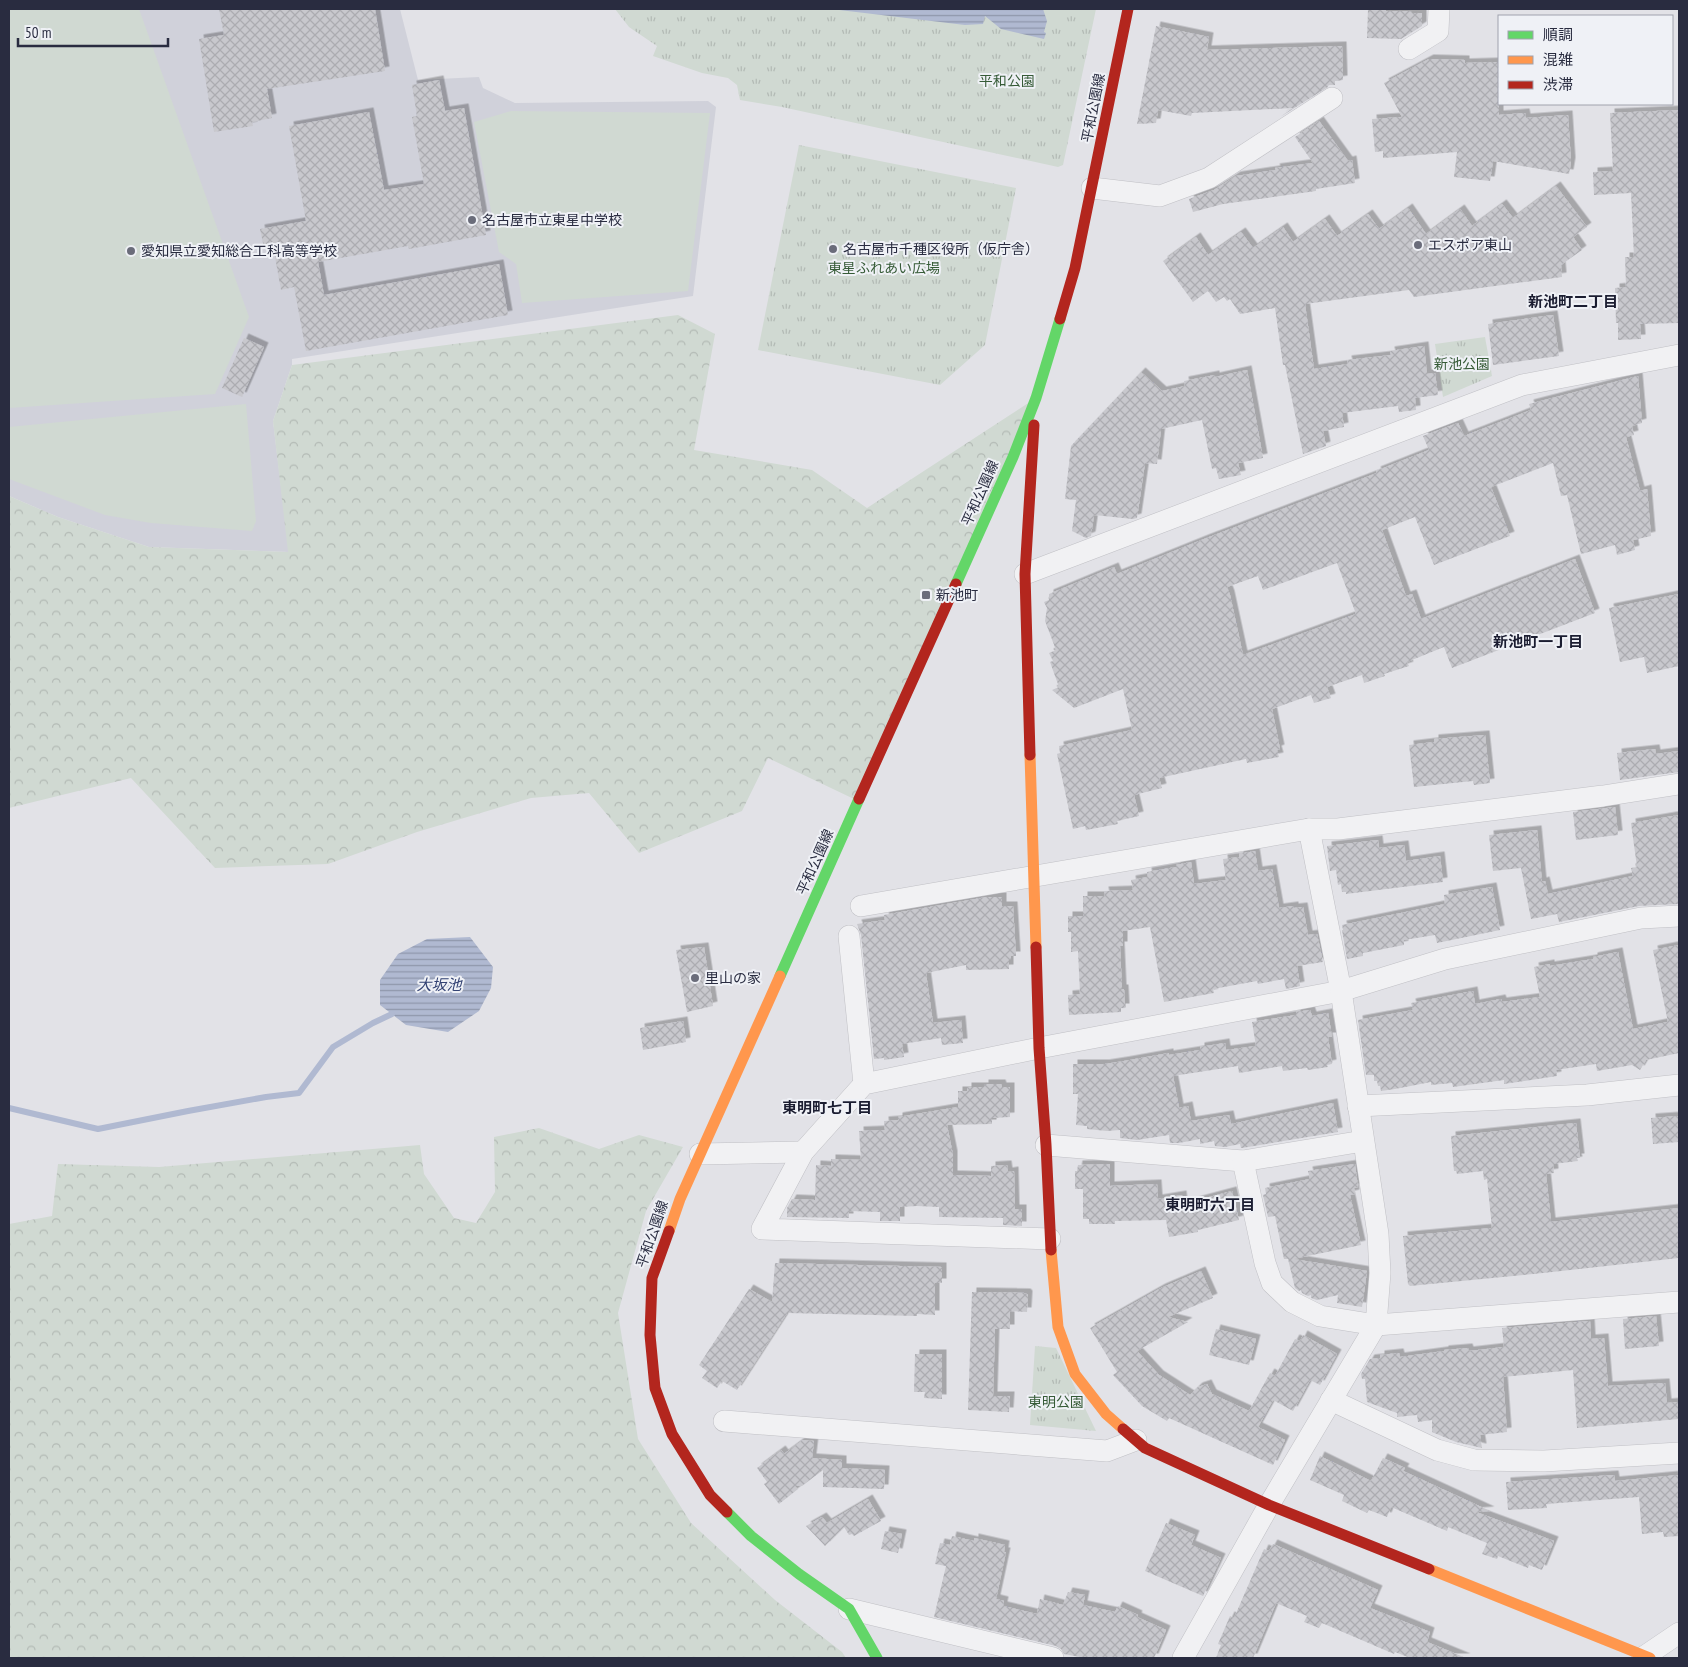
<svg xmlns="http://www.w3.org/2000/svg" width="1688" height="1667" viewBox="0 0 1688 1667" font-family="'PT Sans Narrow','Noto Sans JP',sans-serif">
<defs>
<pattern id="grass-tufts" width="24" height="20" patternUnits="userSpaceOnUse" patternTransform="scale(1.25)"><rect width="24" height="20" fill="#d0d9d2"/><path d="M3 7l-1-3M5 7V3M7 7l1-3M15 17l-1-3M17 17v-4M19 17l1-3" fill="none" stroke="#b3bab5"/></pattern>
<pattern id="forest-crowns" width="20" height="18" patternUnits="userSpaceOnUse" patternTransform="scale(1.25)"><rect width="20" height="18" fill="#d0d9d2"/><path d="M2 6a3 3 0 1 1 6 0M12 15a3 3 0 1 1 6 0" fill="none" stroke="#b3bab5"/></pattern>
<pattern id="water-rules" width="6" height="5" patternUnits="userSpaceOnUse" patternTransform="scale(1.25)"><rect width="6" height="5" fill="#b0b9d1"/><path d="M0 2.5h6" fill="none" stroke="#8f97ab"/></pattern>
<pattern id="building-cross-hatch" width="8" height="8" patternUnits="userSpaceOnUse" patternTransform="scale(1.25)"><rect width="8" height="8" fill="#c8c8cd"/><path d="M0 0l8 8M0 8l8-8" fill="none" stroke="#acacb1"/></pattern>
<filter id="shadow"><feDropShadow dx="4.5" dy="-4.5" stdDeviation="0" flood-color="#0004"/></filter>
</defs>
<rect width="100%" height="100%" fill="#e2e2e7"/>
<path fill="#d0d1da" d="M9 9H400L418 80 479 77 483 88 515 103 708 101 716 107 693 296 292 359V365L273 421 289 552 149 547 58 517 9 496Z"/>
<g fill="url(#grass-tufts)">
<path d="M615 9H1096L1063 165 1058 167 782 107 740 100 737 85 728 78 702 73 653 56 657 46 629 27Z"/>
<path d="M799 145 1016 188 985 345 940 385 758 350Z"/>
<path d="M1485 337 1492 376 1443 397 1435 344Z"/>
<path d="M1035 1346 1056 1348 1096 1431 1030 1425Z"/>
</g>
<g fill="url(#forest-crowns)">
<path d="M678 315 715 334 694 450 812 470 867 508 1036 398 854 799 768 758 742 811 639 853 589 793 531 798 417 832 328 864 215 868 131 778 9 808V496L58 517 149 547 288 552 273 421 292 365Z"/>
<path d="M539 1128 599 1149 639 1135 683 1147 646 1211 618 1313 638 1439 691 1523 775 1600 842 1652 846 1658H9V1224L52 1216 58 1164 159 1167 420 1145 424 1174 454 1218 476 1223 495 1192 494 1137Z"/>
</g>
<g fill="#d0d9d2">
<path d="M19 9H139L249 317 215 394 9 408V10Z"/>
<path d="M511 111 710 113 688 291 522 303 516 264 499 252 474 122Z"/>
<path d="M246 404 256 521 252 531 151 523 105 515 9 479V427Z"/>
</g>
<g fill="url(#water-rules)">
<path d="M831 9H1043L1047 21 1044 32 1046 33 1044 39 1001 29 985 16 983 24 965 25Z"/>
<path d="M470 937 493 967 491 988 479 1011 448 1032 406 1025 380 1005V980L398 954 427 939Z"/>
</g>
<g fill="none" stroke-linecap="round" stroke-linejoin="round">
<path stroke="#b0b9d1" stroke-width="6" d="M9 1108 98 1129 188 1111 266 1097 299 1093 333 1047 373 1023 392 1014"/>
</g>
<g fill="url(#building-cross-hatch)" fill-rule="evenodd" filter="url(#shadow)">
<path d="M219 9H375L385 71 267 89 272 118 252 122 253 126 214 132 199 39 224 35Z"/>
<path d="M1368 9H1386V11H1412V13H1422V26L1401 39 1367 38Z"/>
<path d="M1156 26 1209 37 1207 50 1342 46 1343 80 1335 81V85H1328V87L1280 117 1293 108 1192 113 1191 116 1158 110 1156 123 1137 124Z"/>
<path d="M1429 59 1465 60V63L1499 62V115L1525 113 1526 118 1568 115 1571 162 1569 174 1493 161 1490 181 1454 177 1457 152 1383 158V151L1375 152 1372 119 1402 117 1384 83Z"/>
<path d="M439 80 445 111 464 108 486 235 409 249 408 246 318 262 324 295 499 264 508 315 306 351 294 287 281 290 273 246 264 248 260 229 306 221 289 126 369 112 384 190 424 184 412 117 417 116 412 85Z"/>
<path d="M1679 110V323L1640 324 1641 339 1618 340V323H1616L1615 288 1626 287 1625 257H1634L1631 193 1594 195 1593 172 1613 171 1610 113Z"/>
<path d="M1319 121 1348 161 1352 160 1355 183 1316 189V191L1223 204 1193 212 1189 199 1214 190 1236 176 1276 170 1275 168 1313 163 1295 137Z"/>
<path d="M1556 186 1587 227 1573 237 1582 250 1561 265 1562 277 1414 297 1409 290 1305 304 1314 369 1348 364 1347 360 1391 355 1390 351 1424 346 1427 374 1435 373 1438 395 1415 398 1416 410 1399 412 1398 406 1342 413 1344 427 1323 431 1326 446 1303 454 1285 365H1283L1275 308 1240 314 1230 299 1227 301 1224 297 1216 302 1208 291 1193 302 1163 261 1196 237 1208 255 1241 232 1253 248 1283 227 1293 242 1325 219 1337 236 1368 214 1379 229 1408 208 1426 234 1460 209 1472 226 1502 204 1513 218Z"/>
<path d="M1553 315 1559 356 1493 365 1488 324Z"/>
<path d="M244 338 264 347 242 397 222 388Z"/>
<path d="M1247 370 1263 458 1238 463 1241 475 1219 479 1216 468 1212 469 1202 420 1161 429 1157 464 1145 463 1137 518 1133 519 1094 515 1091 536 1086 538 1072 531 1076 500 1065 499 1071 446 1141 372 1162 391 1185 386 1184 381 1215 375V377Z"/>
<path d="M1638 376 1642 423 1632 426 1634 435 1626 437 1640 491 1647 489 1651 536 1633 540 1635 550 1617 555 1615 545 1581 554 1567 495 1561 496 1553 463 1491 487 1510 536 1434 565 1415 517 1382 530 1406 596 1412 594 1421 619 1575 559 1595 613 1452 668 1444 647 1407 662 1409 666 1384 674 1385 676 1364 683 1362 675 1327 687 1331 698 1314 703 1311 695 1272 709 1280 749 1277 750 1279 757 1247 763 1246 759 1159 778 1162 788 1134 795 1139 816 1117 821 1118 824 1086 830 1085 826 1073 829 1057 754 1060 753 1059 746 1132 730 1123 689 1074 708 1052 690 1059 687 1050 662 1053 661 1049 653 1056 650 1045 621 1047 608 1044 602 1049 600V594L1114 567 1117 574 1204 539 1377 473 1376 471 1429 450 1423 436 1458 423 1464 436 1531 410 1529 404ZM1337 563 1356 614 1243 655 1230 595 1227 587 1258 576 1263 590Z"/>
<path d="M1679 594V666L1647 673 1644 657 1620 662 1609 608Z"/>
<path d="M1485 735 1490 783 1474 785 1473 781 1414 787 1409 745 1434 742V739Z"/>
<path d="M1655 749 1656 754 1679 751V772L1620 780 1617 753Z"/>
<path d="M1615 807 1618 835 1576 840 1573 812Z"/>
<path d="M1679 815V904L1639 906 1559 922 1557 914 1531 919 1521 868 1493 871 1489 835 1537 830 1542 882 1545 881 1548 894 1633 876 1631 868 1637 867 1631 823Z"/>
<path d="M1378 840 1379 848 1404 845 1406 861 1440 856 1443 882 1346 894V892H1342L1341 884 1338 885 1336 870 1330 871 1327 846Z"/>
<path d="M1255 851 1258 871 1272 869 1279 908 1294 906V908L1303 907 1308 935 1317 934 1323 962 1297 966 1300 986 1286 989 1284 979 1258 984 1257 981 1213 989 1214 993 1164 1002 1150 927 1123 931V946H1120L1122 989H1124L1125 1008H1121V1012L1069 1015 1068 995 1080 994 1078 951 1071 952V932H1068V916H1083V896H1105L1104 891 1133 890 1131 880 1148 877 1147 872 1176 867V865L1191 862 1194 884 1226 880 1223 859 1239 857V854Z"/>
<path d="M1492 887 1500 930 1437 943 1435 935 1404 940V945L1363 953V956L1347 959 1342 930H1343L1342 925 1445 904 1444 895Z"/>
<path d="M987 897H1002V906H1013L1016 956H1011V960H1009V969L966 970V965L926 973 933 1023 961 1020 963 1043 942 1045 941 1038 902 1044 904 1057 884 1060V1058L874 1059 861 935 857 924 885 920 884 915Z"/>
<path d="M1679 945V1053L1646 1060 1640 1070 1632 1065 1597 1071 1596 1064 1556 1070 1557 1076 1504 1084V1080L1453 1087 1452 1083 1431 1085V1082L1395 1089 1381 1091 1380 1086H1378L1377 1081H1374V1075H1366L1358 1020 1413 1010 1411 1003 1473 991 1475 1004 1501 999 1502 1002 1540 997 1534 967 1550 964V966L1593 959V957L1618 952 1633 1029 1668 1022 1653 950Z"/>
<path d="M704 947 713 1006 687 1012 676 950Z"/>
<path d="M1310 1010 1312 1016 1328 1013 1332 1037H1328L1332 1064 1327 1065 1328 1067 1308 1070 1307 1068 1283 1071 1282 1066 1239 1073 1238 1066 1173 1076 1179 1108 1188 1106 1191 1121 1229 1115 1231 1124 1333 1103 1338 1132 1242 1148H1241L1240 1144 1225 1147 1215 1146 1214 1141 1200 1144V1139L1179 1143H1170L1169 1135 1137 1140 1120 1138V1130L1107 1131 1087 1129V1126L1076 1125 1078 1094H1073V1064H1105L1124 1061 1169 1053V1055L1200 1050V1047L1225 1043 1226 1050 1256 1046 1252 1022 1296 1015V1012Z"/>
<path d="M683 1021 686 1042 643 1050 640 1028Z"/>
<path d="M984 1084H1001L1002 1087H1010V1117L992 1118V1124L947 1125 953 1155V1175L991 1176V1166L1007 1165 1008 1172 1014 1171 1015 1209H1022V1226L1003 1225V1218L939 1217V1207L917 1206 900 1207V1221H880V1212L849 1211V1218L787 1217V1208L792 1199 815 1200 816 1165 831 1166V1159L861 1160 859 1131 885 1130 884 1121 898 1120V1117L958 1107V1091H967V1087H984Z"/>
<path d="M1679 1116V1142L1653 1144 1651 1118Z"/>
<path d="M1576 1123 1580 1158H1577L1578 1161 1553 1164 1554 1173 1546 1174 1551 1222 1679 1208V1258L1543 1273 1410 1286 1408 1284 1403 1236 1492 1228 1487 1179 1484 1180 1483 1171 1457 1174 1456 1171H1454L1451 1136Z"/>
<path d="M1110 1164V1186L1157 1184 1158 1199 1182 1195 1183 1204 1232 1191 1239 1220 1198 1230V1232L1169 1237 1166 1220 1115 1221V1224H1089V1219H1083V1189H1075V1171H1077L1078 1165Z"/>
<path d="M1355 1164 1358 1187 1354 1188 1355 1194 1350 1195 1361 1245 1293 1259 1367 1271 1362 1307 1337 1303 1338 1295 1317 1300 1311 1298V1295L1308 1296 1302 1293 1301 1290 1299 1291 1295 1288 1288 1259H1284L1275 1216 1268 1217 1263 1195 1266 1194 1265 1188 1310 1179 1308 1171Z"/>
<path d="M775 1263 942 1267V1283H935V1315L917 1314V1316L787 1313 737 1390 722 1381 717 1388 702 1378 707 1371 699 1365 749 1289 772 1302Z"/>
<path d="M1201 1271 1213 1298 1168 1317 1188 1322 1137 1351 1159 1375 1190 1395 1198 1387 1207 1384 1212 1394 1249 1411 1270 1373 1275 1376 1295 1339 1300 1341 1303 1335 1337 1354 1320 1385 1310 1380 1293 1411 1273 1400 1258 1427 1285 1440 1273 1465 1169 1418 1167 1421 1142 1406 1113 1375 1117 1372 1090 1328 1161 1288Z"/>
<path d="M972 1292 1026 1293 1028 1295 1027 1312 1010 1311V1329H995L993 1396H1010L1009 1412 968 1410Z"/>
<path d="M1656 1316 1659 1346 1625 1349 1623 1319Z"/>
<path d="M1590 1321 1591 1339 1604 1338 1608 1386 1665 1383 1667 1403 1679 1402V1419L1577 1428 1573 1370 1503 1377 1507 1432 1480 1435 1482 1448 1456 1442 1432 1432V1420L1418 1422 1417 1415 1397 1417V1413L1367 1402 1365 1379H1362L1361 1374 1370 1359 1380 1358V1355L1399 1353 1400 1357 1444 1351V1350L1468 1348 1469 1351 1504 1347 1502 1328Z"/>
<path d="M1216 1329 1256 1339 1249 1365 1209 1355Z"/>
<path d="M915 1354H942V1399L924 1398 925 1392H914Z"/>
<path d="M803 1440 814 1441 812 1458 842 1460V1468L885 1470 884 1489 823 1487V1470L802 1486H795L798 1489 779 1504 764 1484 767 1482 757 1468 781 1450 784 1454Z"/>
<path d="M1320 1456 1371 1481 1383 1458 1405 1468 1403 1471 1490 1511 1476 1512 1554 1541 1542 1570 1529 1565 1528 1568 1498 1556 1497 1559 1482 1554 1487 1543 1448 1527 1447 1531 1391 1507 1387 1517 1369 1510 1367 1513 1342 1501 1344 1495 1310 1480Z"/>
<path d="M1614 1475 1615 1481 1679 1475V1536L1664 1537 1663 1532 1642 1534 1639 1497 1546 1504 1547 1508 1508 1510 1506 1482Z"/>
<path d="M868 1499 881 1521 854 1536 852 1534 849 1535 844 1527 825 1546 806 1526 822 1517 827 1523Z"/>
<path d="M1166 1523 1195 1535 1191 1545 1221 1558 1203 1596 1145 1571Z"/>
<path d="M885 1531 902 1534 898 1553 881 1549Z"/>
<path d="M952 1536 974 1541V1538L1005 1545 1004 1552H1006L996 1599 1004 1601 1003 1606 1037 1614 1040 1599 1063 1605 1068 1592 1085 1595 1083 1605 1115 1612 1118 1606 1138 1615 1137 1617 1166 1630 1154 1658H1085L1064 1654 1061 1649 1056 1646 934 1617 946 1566 935 1564 940 1543 950 1545Z"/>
<path d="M1273 1544 1378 1590 1370 1608 1430 1632 1427 1642 1466 1658H1410L1395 1652 1394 1654 1322 1623 1319 1628 1304 1622 1307 1616 1276 1603 1253 1658H1216L1221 1645 1218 1644 1230 1616 1234 1618 1264 1549 1269 1551Z"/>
</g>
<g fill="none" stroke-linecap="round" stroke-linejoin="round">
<defs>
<g id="street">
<path d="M1409 49 1438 31 1439 9"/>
<path d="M1092 188 1160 196 1209 178 1332 98"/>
<path d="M1025 574 1522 385 1679 355"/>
<path d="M861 906 1309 829H1338L1603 796 1679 784"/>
<path d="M849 936 864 1084"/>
<path d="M1358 1106 1587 1095 1679 1085"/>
<path d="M1046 1145 1243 1161 1363 1141"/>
<path d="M700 1154 803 1152"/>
<path d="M1243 1161 1265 1263 1272 1283 1292 1302 1320 1316 1376 1325 1679 1302"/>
<path d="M1050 1239 762 1229 803 1152 864 1084 1039 1048 1341 991 1445 959 1641 918 1679 916"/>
<path d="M1331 1400 1437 1450 1474 1460 1544 1461 1679 1453"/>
<path d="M724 1421 1107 1451 1136 1440"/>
<path d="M849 1609 1053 1658"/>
<path d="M1183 1658 1269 1505 1376 1325 1380 1273 1378 1234 1341 991 1309 829"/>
<path d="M1642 1658 1679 1633"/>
</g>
</defs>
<use href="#street" stroke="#c0c0c5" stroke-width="22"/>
<use href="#street" stroke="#f1f1f3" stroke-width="21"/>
<g stroke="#63d668" stroke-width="11">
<path d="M956 584 1013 457 1036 398 1060 319"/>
<path d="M780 976 859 799"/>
<path d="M727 1512 751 1536 799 1574 849 1609 877 1658"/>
</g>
<g stroke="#ff974d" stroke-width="11">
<path d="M1030 755 1036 947"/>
<path d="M669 1231 680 1199 780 976"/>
<path d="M1051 1250 1058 1327 1075 1374 1106 1414 1123 1429"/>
<path d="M1429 1569 1650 1658"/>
</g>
<g stroke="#b3261e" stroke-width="11">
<path d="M1060 319 1075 268 1128 9"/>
<path d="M1030 755 1025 574 1034 425"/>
<path d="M859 799 956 584"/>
<path d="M1036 947 1039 1048 1046 1145 1051 1250"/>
<path d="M669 1231 652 1278 650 1335 655 1388 672 1434 710 1495 727 1512"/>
<path d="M1123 1429 1145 1448 1269 1505 1429 1569"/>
</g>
</g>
<g fill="#6a6c7a" stroke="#eff1f6" stroke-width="2">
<circle cx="472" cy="220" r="5"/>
<circle cx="1418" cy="245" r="5"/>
<circle cx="833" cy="249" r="5"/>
<circle cx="131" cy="251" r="5"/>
<rect x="921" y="590" width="10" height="10" rx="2.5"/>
<circle cx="695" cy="978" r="5"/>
</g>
<g text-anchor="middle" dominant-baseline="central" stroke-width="4" stroke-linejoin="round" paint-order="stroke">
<g font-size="14" fill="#365b37" stroke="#eff1f6">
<text x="1007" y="81">平和公園</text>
<text x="884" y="268">東星ふれあい広場</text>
<text x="1462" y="364">新池公園</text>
<text x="1056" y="1402">東明公園</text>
</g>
<g font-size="14" fill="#292c40" stroke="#eff1f6">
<text transform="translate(1093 108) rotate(-79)">平和公園線</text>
<text transform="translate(980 493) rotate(-66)">平和公園線</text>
<text transform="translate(815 862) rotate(-66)">平和公園線</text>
<text transform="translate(652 1234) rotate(-71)">平和公園線</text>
</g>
<g font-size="14" fill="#292c40" stroke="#eff1f6" text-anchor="start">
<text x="482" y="220">名古屋市立東星中学校</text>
<text x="1428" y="245">エスポア東山</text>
<text x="843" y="249">名古屋市千種区役所（仮庁舎）</text>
<text x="141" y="251">愛知県立愛知総合工科高等学校</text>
<text x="936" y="595">新池町</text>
<text x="705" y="978">里山の家</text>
</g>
<g font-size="15" font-weight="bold" fill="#1b1d31" stroke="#eff1f6">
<text x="1573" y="301">新池町二丁目</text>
<text x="1538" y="641">新池町一丁目</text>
<text x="827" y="1107">東明町七丁目</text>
<text x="1210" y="1204">東明町六丁目</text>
</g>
<g font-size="15" font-style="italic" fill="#334273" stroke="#eff1f6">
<text x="439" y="984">大坂池</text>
</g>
</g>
<rect width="1688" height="1667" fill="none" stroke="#292c40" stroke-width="20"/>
<rect x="1498" y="15" width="175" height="90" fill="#eff1f6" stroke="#a0a2ad"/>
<rect x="1508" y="31" width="25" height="8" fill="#63d668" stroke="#a0a2ad"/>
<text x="1543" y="40" font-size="15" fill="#292c40">順調</text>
<rect x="1508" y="56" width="25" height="8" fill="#ff974d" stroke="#a0a2ad"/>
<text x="1543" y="65" font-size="15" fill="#292c40">混雑</text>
<rect x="1508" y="81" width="25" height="8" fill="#b3261e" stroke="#a0a2ad"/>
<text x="1543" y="90" font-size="15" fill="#292c40">渋滞</text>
<path d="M18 38v8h150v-8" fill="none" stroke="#292c40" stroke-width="2.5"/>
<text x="25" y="38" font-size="15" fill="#292c40" stroke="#eff1f6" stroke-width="4" paint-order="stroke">50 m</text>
</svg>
